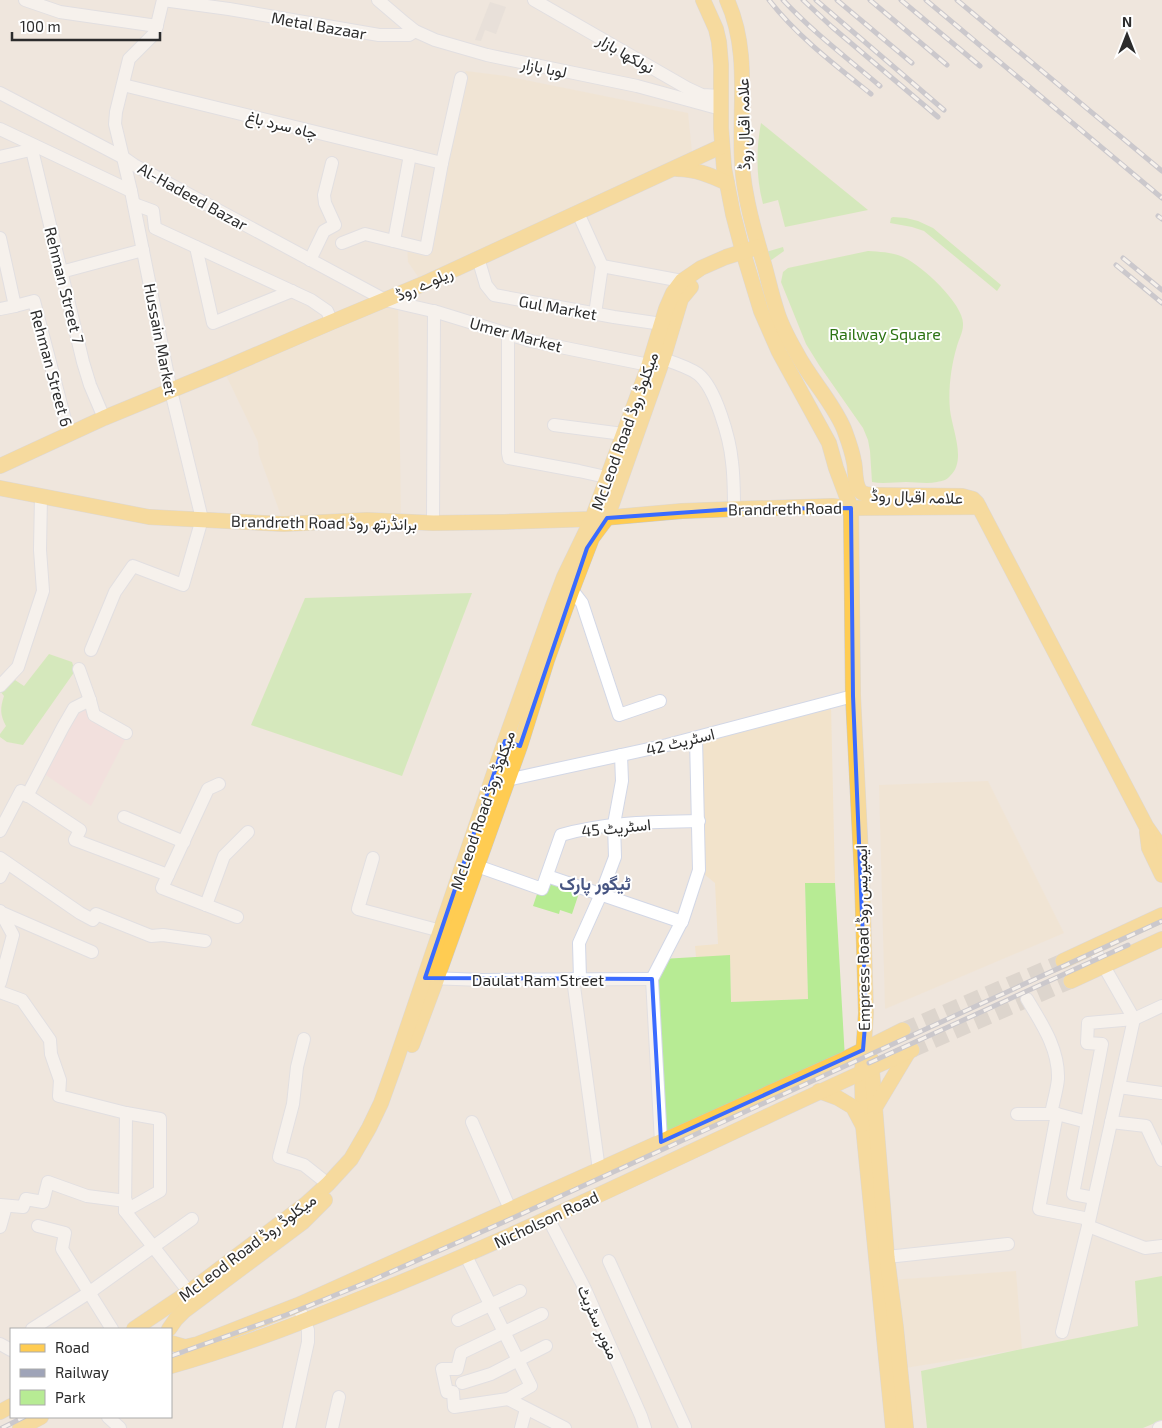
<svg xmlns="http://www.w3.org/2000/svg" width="1162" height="1428" viewBox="0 0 1162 1428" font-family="'Exo 2',Vazirmatn,sans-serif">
<rect width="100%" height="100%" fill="#efe6dd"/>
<g fill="#f2e3cb">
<path d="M466 71 506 76 688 113 692 152 423 284 408 262 407 244 426 249 461 78Z"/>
<path d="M398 303 401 521 284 524 259 455 258 442 223 369Z"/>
<path d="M831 705 835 883H805L808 999 731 1002 730 956 696 957 695 946 718 944 715 883 699 870 700 738Z"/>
<path d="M988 781 1064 933 885 1009 879 785Z"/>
<path d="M1016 1271 1022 1349 899 1369 890 1280Z"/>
</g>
<path fill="#f6dadd" d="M78 705 128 734 91 806 40 771Z"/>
<g fill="#b7eb94">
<path d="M761 123 868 210 785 227 778 200 763 204C756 178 756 149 761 123Z"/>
<path d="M893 217 906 218 918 221 933 228 1001 285 997 291 924 231 912 227 890 223 891 218Z"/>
<path d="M783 247 784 251 770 261 766 252Z"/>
<path d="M868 251C881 252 894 252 905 258 922 266 965 305 963 325 963 332 959 339 957 346 951 366 948 390 950 410 952 429 967 461 950 476 947 480 942 481 937 482 927 484 916 482 906 482 895 482 883 484 872 482L870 451 868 440 863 428 819 365 806 344 781 282 783 272 788 268Z"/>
<path d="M472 593 402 776 251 725 305 598Z"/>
<path d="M49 654 72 662 75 671 23 745 7 742 0 737V734L6 726C0 715 0 708 4 696L0 691 9 676 24 686Z"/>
<path d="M547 876 581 887 572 914 560 910 559 914 533 906 539 888Z"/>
<path d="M805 883H835L845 1059 661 1142 652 979 662 959 730 955 731 1002 808 999Z"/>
<path d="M1162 1276V1420L1143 1428H927L921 1371 1022 1349 1138 1326 1135 1281Z"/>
</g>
<path fill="#dfdad5" d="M490 2 506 7 496 34 485 30 481 41 475 40Z"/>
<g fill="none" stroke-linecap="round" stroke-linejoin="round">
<g stroke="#c8c1ba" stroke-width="15" stroke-dasharray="15 8" stroke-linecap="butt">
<path d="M903 1030 1063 961"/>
<path d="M912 1050 1071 981"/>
</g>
<defs>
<g id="minor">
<path d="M25 0 60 12 157 26"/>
<path d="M163 0 229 9 379 35H409L415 31"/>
<path d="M378 0 405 23 415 31 435 40 487 55 637 86 721 109"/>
<path d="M534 0 687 88 702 95 721 96"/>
<path d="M123 85 442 163"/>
<path d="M0 93 124 158 134 165 385 300 437 312 531 341 649 365"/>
<path d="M0 129 131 191"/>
<path d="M32 150 83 362 90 385 104 418"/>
<path d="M0 157 39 148"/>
<path d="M134 204 153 211 155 228 311 300 327 311 332 322"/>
<path d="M578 213 602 266 595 314"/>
<path d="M0 238 15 306 34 301 69 435"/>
<path d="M394 241 410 155"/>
<path d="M342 243 365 234 426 249 442 163 461 78"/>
<path d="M196 247 213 323 292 291"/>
<path d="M478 258 486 285 494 295 614 317 662 324"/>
<path d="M310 260 324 231 335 225 325 203 324 195 332 163"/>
<path d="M602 266 682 281"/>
<path d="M61 272 143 250"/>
<path d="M0 309 15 306"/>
<path d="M508 334V453L509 458 579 471 606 477"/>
<path d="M663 359C675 363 688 367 698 374 716 388 730 440 732 462 734 478 734 493 734 509"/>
<path d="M554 425 623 434"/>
<path d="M433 523 434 311"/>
<path d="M572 590 582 603 619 715 660 701"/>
<path d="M91 650 115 592 133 566 183 585 202 519 171 391 131 191 115 124 116 112 129 59 155 33 163 0"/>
<path d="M79 669 90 700 94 715 126 733"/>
<path d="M0 686 18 667 43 591 40 550 41 496"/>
<path d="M507 780 667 745 853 696"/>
<path d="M27 796 63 727 74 708 90 700"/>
<path d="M124 817 184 842"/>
<path d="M0 831 21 791 80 830 75 840 168 875 162 888 237 917"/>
<path d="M0 858 80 913 93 920 96 914 151 936 163 935 205 941"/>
<path d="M373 858 358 909 441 931"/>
<path d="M477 866 542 889 561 835C606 822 652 822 699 821"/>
<path d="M168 875 208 789 219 784"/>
<path d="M547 876 682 922"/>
<path d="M0 877 7 863"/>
<path d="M206 905 224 856 248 832"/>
<path d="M0 911 13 935 0 983"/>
<path d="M0 912 92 952"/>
<path d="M430 978 482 980 652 979"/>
<path d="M573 979 599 1170"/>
<path d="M580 979 579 943 601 894 615 857 614 824 622 781 621 755"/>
<path d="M0 992 22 1000 50 1040 51 1054 60 1080 59 1096 126 1113 160 1119V1191L125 1211"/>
<path d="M1027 999C1042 1024 1059 1049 1058 1079 1057 1090 1053 1103 1051 1114"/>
<path d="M304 1039 297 1067 293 1104 279 1157 304 1165 328 1184"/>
<path d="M1119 1087 1162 1093"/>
<path d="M126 1113 125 1211 189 1292"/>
<path d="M1017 1114H1057L1087 1122"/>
<path d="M1057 1114 1039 1209 1089 1219"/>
<path d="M472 1122 510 1209"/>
<path d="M1111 1122 1146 1126 1162 1160"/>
<path d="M661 1142 652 979 683 919 699 870 696 738"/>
<path d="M1094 1198 1073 1194 1102 1044 1087 1043 1088 1023 1134 1019 1162 1006"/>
<path d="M0 1205 23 1207 26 1199 43 1202 48 1182 87 1196 126 1201"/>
<path d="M548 1218 585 1289 641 1416 645 1428"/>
<path d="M38 1226 65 1233 62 1249 112 1329"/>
<path d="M1088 1226 1145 1248 1162 1246"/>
<path d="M0 1227 6 1206"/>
<path d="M466 1256 531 1386 508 1399 454 1407 453 1392H447L442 1369H457L461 1353 542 1314"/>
<path d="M887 1257 1008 1244"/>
<path d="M609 1261 685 1427"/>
<path d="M458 1320 520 1291"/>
<path d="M32 1329 90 1292 192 1219"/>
<path d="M1062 1332 1088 1226 1134 1019 1093 947"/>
<path d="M0 1344 11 1350"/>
<path d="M462 1383 491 1374 546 1346"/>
<path d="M508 1399 565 1428"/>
<path d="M108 1417 120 1428"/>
<path d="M289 1428 308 1342V1330L298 1305"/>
<path d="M332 1428 339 1397"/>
<path d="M521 1428 526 1409"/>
<path d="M1159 1428 1162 1427"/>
</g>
<g id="major">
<path d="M703 0 716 29 719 42 721 65V128L724 168 733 214 743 252 761 311 779 352 829 443 836 468 851 508 853 696 862 877 866 1013 862 1072 863 1125 893 1428"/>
<path d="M727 0C755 61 733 130 746 194 750 218 757 241 764 264 768 278 771 293 776 308 780 323 788 338 796 352 810 379 832 401 844 429 848 440 852 450 854 462 856 470 854 483 860 491 864 495 869 495 874 495L962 496 973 499 977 503 1146 826 1162 849"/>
<path d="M677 169C695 169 710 175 727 183"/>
<path d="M0 466 104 418 223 369 332 322 423 284 722 146"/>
<path d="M0 488 149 517 284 524 367 520 433 523 504 522 592 519 682 511 734 509 832 506 851 508 979 507"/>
<path d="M1147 832 1149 848 1162 875"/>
<path d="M1063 961 1162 915"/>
<path d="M1071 981 1162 939"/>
<path d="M412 1045 437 978 520 746 547 660 572 590 592 538 607 518 663 359 681 299 691 287"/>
<path d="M871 1059 887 1257 896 1328 906 1428"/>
<path d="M819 1091 838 1098 853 1107 862 1124"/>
<path d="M876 1106 909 1051"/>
<path d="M134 1329 189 1292 306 1204 328 1184 351 1159 369 1128 381 1103 395 1064 505 741 553 606 564 577 592 519 649 365 666 309 673 293 682 281 701 268 726 257 758 247"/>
<path d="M169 1329 176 1319 184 1311 303 1222 325 1200"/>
<path d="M171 1343 185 1347 198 1344 298 1305 845 1059 903 1030"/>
<path d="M171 1366C247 1345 320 1315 392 1286 568 1214 738 1127 912 1050"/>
<path d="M0 1412 11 1406"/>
<path d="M20 1428 41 1417"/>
</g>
</defs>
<use href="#minor" stroke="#d2d7e6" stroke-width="14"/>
<use href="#major" stroke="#c8c8c8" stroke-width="16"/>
<use href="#minor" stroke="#fff" stroke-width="12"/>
<use href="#major" stroke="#ffcc52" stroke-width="15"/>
<defs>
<g id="rail">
<path d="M769 0C798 37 835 65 871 94"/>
<path d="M783 0C813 32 847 58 880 86"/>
<path d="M803 0 832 27 938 117"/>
<path d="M816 0 944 110"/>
<path d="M837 0 912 63"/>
<path d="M870 0 947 65"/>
<path d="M901 0 980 66"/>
<path d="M926 0 1162 198"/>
<path d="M957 0 1162 171"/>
<path d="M1158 216 1162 219"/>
<path d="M1123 258 1162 290"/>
<path d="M1116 265 1162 303"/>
<path d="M869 1063 1128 945"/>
<path d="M171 1356 286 1315 375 1279 515 1217 1162 921"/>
<path d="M2 1428 24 1417"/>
</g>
</defs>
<use href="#rail" stroke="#9fa4b8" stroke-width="5"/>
<use href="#rail" stroke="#fff" stroke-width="3" stroke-dasharray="9" stroke-linecap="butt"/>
</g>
<path d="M0 0H1162V1428H0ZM851 508 853 696 866 1013 863 1050 661 1142 652 979 425 978 505 741 520 746 587 548 607 518 734 509Z" fill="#efe6dd" fill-opacity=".55" fill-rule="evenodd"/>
<path fill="none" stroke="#3a6bff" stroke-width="4" stroke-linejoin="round" d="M851 508 853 696 866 1013 863 1050 661 1142 652 979 425 978 505 741 520 746 587 548 607 518 734 509Z"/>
<g text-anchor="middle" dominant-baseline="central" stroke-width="4" stroke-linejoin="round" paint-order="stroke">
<g font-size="16" fill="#2c2c2c" stroke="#fff">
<text transform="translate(319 25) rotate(10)">Metal Bazaar</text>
<text transform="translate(626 53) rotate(30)">نولکھا بازار</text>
<text transform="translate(544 67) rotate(12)">لوہا بازار</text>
<text transform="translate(282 124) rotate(14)">چاہ سرد باغ</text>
<text transform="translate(743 124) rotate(-91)">علامہ اقبال روڈ</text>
<text transform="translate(193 196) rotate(29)">Al-Hadeed Bazar</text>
<text transform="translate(424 283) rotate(-24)">ریلوے روڈ</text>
<text transform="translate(65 285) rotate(76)">Rehman Street 7</text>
<text transform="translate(558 307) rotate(10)">Gul Market</text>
<text transform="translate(516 334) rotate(15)">Umer Market</text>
<text transform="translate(161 339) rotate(79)">Hussain Market</text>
<text transform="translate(52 368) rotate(75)">Rehman Street 6</text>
<text transform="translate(624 431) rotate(-70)">McLeod Road میکلوڈ روڈ</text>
<text transform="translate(917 496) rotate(2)">علامہ اقبال روڈ</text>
<text transform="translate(785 508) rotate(-1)">Brandreth Road</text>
<text transform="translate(324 522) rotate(1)">Brandreth Road برانڈرتھ روڈ</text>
<text transform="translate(680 741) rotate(-14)">اسٹریٹ 42</text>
<text transform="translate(482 810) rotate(-71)">McLeod Road میکلوڈ روڈ</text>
<text transform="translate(616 827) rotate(-6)">اسٹریٹ 45</text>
<text transform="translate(862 938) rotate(-91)">Empress Road ایمپریس روڈ</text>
<text x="538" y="979">Daulat Ram Street</text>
<text transform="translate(546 1219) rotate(-25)">Nicholson Road</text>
<text transform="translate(247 1247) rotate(-37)">McLeod Road میکلوڈ روڈ</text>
<text transform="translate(599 1322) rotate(66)">منوہر سٹریٹ</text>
</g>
<g font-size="16" fill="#2d7313" stroke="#fff">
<text x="885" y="333">Railway Square</text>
</g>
<g font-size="18" font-weight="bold" fill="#475582" stroke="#fff">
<text x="595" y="883">ٹیگور پارک</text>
</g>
</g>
<rect x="10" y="1328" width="162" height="90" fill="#ffffff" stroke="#ababab"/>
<rect x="20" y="1344" width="25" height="8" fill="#ffcc52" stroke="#ababab"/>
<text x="55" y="1353" font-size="15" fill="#2c2c2c">Road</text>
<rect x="20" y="1369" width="25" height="8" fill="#9fa4b8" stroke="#ababab"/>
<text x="55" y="1378" font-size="15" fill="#2c2c2c">Railway</text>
<rect x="20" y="1390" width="25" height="15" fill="#b7eb94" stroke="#ababab"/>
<text x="55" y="1403" font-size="15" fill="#2c2c2c">Park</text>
<g transform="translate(1127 35)" stroke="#ffffff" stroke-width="4" paint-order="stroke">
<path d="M0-4L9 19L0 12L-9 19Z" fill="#2c2c2c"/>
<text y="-8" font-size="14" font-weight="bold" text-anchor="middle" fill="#2c2c2c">N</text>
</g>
<path d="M12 32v8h148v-8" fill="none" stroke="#2c2c2c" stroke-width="2.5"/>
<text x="20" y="32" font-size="15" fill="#2c2c2c" stroke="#ffffff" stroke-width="4" paint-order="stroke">100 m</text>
</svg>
